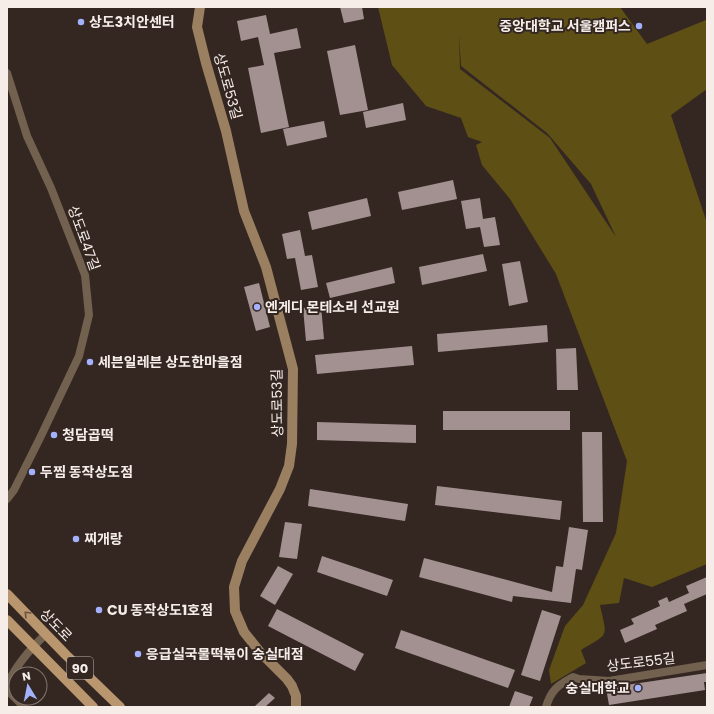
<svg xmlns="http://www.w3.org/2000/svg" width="714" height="714" viewBox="0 0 714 714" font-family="Poppins,'Noto Sans KR',sans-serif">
<rect width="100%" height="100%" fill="#342722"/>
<path fill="#5e4f14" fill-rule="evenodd" d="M378 7H620L647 44 706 20 707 27V89L671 115 707 223V564L652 587 624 578 619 603 600 605C607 638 610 633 581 650L586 663 551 684 549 670 565 626 583 605 616 533 627 461 556 274 510 199 482 165 476 145 482 142 468 137 461 118 426 106 392 65ZM459 34 461 66 547 133 591 184 616 237 550 138 460 69Z"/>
<g fill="#a39191">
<path d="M340 7H362L364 19 344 23Z"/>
<path d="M266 15 270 34 297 28 301 48 274 53 289 127 261 133 248 68 264 65 258 37 241 41 237 21Z"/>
<path d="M355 45 368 110 340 115 327 51Z"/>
<path d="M403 103 406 120 366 128 363 112Z"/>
<path d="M324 121 327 137 287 146 283 129Z"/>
<path d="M453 180 457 199 402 210 398 192Z"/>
<path d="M367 198 371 216 312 230 308 212Z"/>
<path d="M480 198 483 219 495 217 500 245 484 247 480 227 466 229 461 201Z"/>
<path d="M300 230 305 256 312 255 318 287 301 290 295 258 287 259 282 234Z"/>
<path d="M483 254 487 271 422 285 419 267Z"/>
<path d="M520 261 528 302 509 306 502 264Z"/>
<path d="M392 267 395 283 330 298 326 283Z"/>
<path d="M259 283 270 327 256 331 244 287Z"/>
<path d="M321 306 324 339 306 341 303 308Z"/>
<path d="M547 325 548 342 438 352 437 334Z"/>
<path d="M412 346 414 365 317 374 315 355Z"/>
<path d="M576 348 578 390H557L556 349Z"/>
<rect x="443" y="411" width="127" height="19"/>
<path d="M317 422 416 425V443L317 440Z"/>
<path d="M582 432H602L603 522H583Z"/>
<path d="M437 486 562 501 560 520 435 505Z"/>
<path d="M310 489 408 504 405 521 308 506Z"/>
<path d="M285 522 302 524 297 559 279 557Z"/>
<path d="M569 527 588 530 582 570 576 569 571 603 513 596 512 602 419 577 424 558 552 592 556 566 563 567Z"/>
<path d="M322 556 393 580 387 596 317 572Z"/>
<path d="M278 566 293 574 275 605 260 596Z"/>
<path d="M707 577V594L684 604 687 611 655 625 657 629 625 643 620 630 634 624 631 619 660 606 658 601 667 597 669 602 689 593 686 586Z"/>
<path d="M277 609 364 654 355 671 268 626Z"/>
<path d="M542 610 561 616 540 681 521 675Z"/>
<path d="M401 630 515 670 508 688 395 648Z"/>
<path d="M707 673V682H704L705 690 609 705 606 688Z"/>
<path d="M515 691 533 697 529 707H509Z"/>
<path d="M269 693 275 698 265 707H254Z"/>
</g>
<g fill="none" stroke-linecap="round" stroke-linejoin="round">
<g stroke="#72614e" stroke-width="8">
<path d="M7 73 27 136 51 188 85 275 89 315 79 356 40 438 14 490 7 499"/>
<path d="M7 685C16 665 30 649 46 634"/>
<path d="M7 690 24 707"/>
<path d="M546 707C551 690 558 685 573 677L579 679 609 681 707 665"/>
</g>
<path stroke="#9a7f60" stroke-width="10" d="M200 7 197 27 206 63 226 131 244 211 266 267 293 369 292 444 289 466 280 489 242 561 234 587 235 611 244 632 260 652 287 679 292 686 296 696V707"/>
<g stroke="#b9966e" stroke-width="10">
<path d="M7 594 66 655 120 707"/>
<path d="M7 620 93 707"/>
</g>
</g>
<defs><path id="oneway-chevron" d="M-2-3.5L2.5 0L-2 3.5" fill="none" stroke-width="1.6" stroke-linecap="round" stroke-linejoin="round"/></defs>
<use stroke="#695340" href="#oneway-chevron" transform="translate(27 614) rotate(-135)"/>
<g fill="#a4b1fc" stroke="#342722" stroke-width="1.5">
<circle cx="81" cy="22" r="4"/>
<circle cx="639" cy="26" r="4"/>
<circle cx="257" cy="307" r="4"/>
<circle cx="90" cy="362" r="4"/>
<circle cx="54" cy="435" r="4"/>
<circle cx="32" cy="472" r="4"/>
<circle cx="76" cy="539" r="4"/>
<circle cx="99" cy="610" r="4"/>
<circle cx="138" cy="654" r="4"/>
<circle cx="638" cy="688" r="4"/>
</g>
<g text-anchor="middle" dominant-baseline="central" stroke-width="4" stroke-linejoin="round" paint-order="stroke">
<rect fill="#342722" stroke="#bcb2ad" stroke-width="1" x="67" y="657" width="26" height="22" rx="3"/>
<g font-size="13" font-weight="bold" fill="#f6ede9">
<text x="80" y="668">90</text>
</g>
<g font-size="14" font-weight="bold" fill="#f6ede9" stroke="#342722" text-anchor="start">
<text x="89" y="22">상도3치안센터</text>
<text x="631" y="26" text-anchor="end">중앙대학교 서울캠퍼스</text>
<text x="265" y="307">엔게디 몬테소리 선교원</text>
<text x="98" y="362">세븐일레븐 상도한마을점</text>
<text x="62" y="435">청담곱떡</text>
<text x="40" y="472">두찜 동작상도점</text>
<text x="84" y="539">찌개랑</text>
<text x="107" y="610">CU 동작상도1호점</text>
<text x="146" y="654">응급실국물떡볶이 숭실대점</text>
<text x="630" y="688" text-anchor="end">숭실대학교</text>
</g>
<g font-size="14" fill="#f6ede9" stroke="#342722">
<text transform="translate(228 86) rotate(74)">상도로53길</text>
<text transform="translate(84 238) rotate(70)">상도로47길</text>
<text transform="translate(277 403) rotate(-91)">상도로53길</text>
<text transform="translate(56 625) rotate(46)">상도로</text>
<text transform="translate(641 662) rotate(-7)">상도로55길</text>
</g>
</g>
<rect width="714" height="714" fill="none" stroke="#f6ede9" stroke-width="16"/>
<g transform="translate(28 686) rotate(350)"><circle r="19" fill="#342722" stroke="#827672"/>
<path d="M0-3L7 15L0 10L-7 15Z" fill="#a4b1fc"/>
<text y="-6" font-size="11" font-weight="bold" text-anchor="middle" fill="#f6ede9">N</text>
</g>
</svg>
